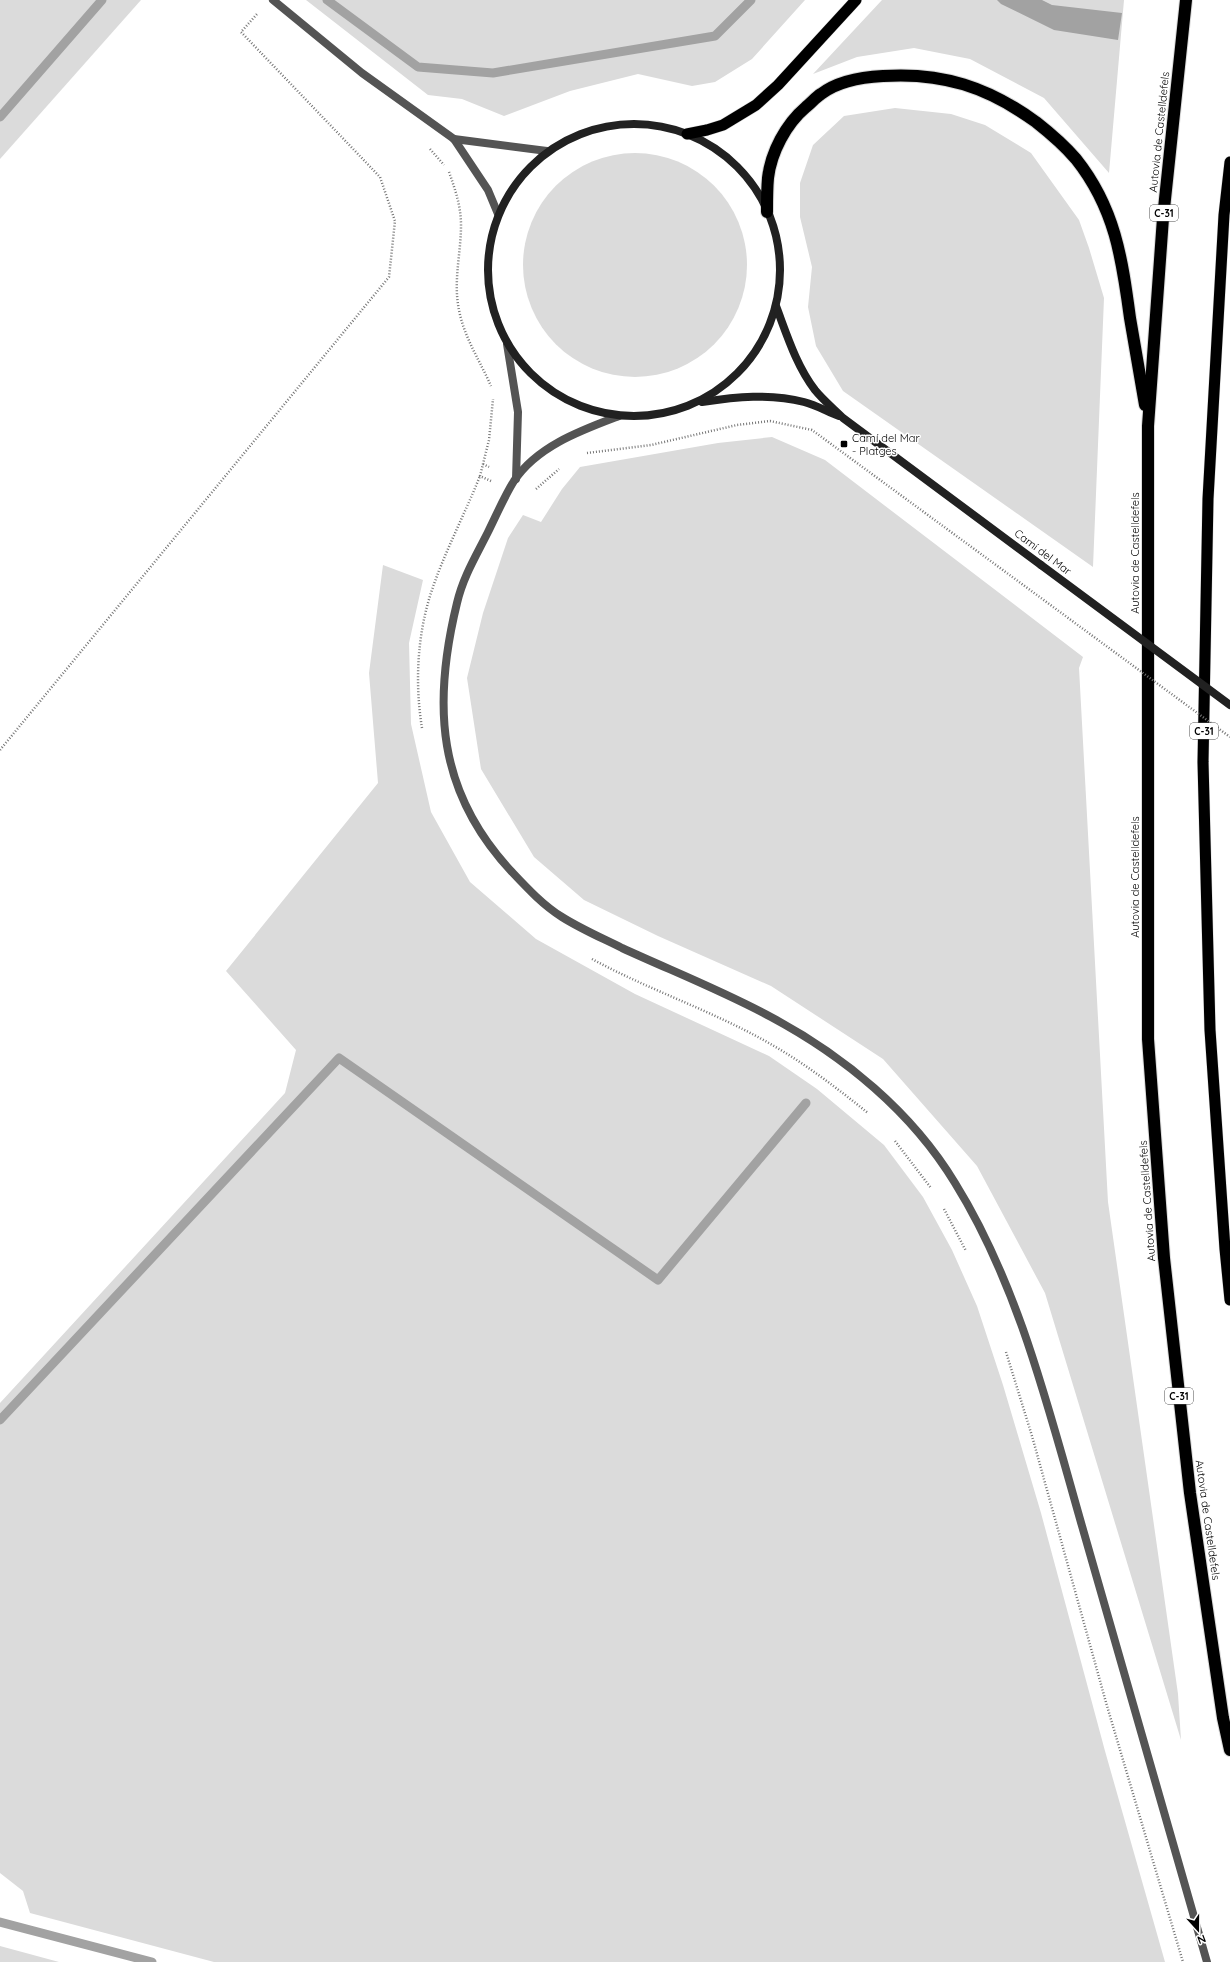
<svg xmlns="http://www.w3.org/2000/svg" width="1230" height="1962" viewBox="0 0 1230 1962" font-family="Quicksand,sans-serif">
<rect width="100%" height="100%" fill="#fff"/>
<g fill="#dbdbdb">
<path d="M0 0H141L0 159Z"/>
<path d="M306 0H805L752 59 715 82 692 86 638 74 570 91 504 116 462 99 428 95Z"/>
<path d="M882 0H1124L1109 173 1044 98 970 59 914 48 857 57 813 74Z"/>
<path d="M895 108 951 114 985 125 1031 153 1079 220 1089 248 1104 298 1093 567 843 391 816 346 808 307 812 267 800 217V183L813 145 844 116Z"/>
<circle cx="635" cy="265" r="112"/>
<path d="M772 437 825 460 1083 657 1079 668 1108 1202 1178 1694 1181 1740 1045 1293 977 1166 883 1059 771 986 658 936 584 900 534 857 481 769 467 678 483 613 508 538 523 515 541 522 562 489 580 467 718 443Z"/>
<path d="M383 565 423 580 409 643 411 724 431 812 470 882 536 939 635 994 769 1056 817 1089 884 1145 923 1197 952 1250 977 1306 1003 1385 1041 1513 1105 1751 1165 1962H214L30 1913 23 1891 0 1873V1403L285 1093 296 1050 226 971 378 783 369 673Z"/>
<path d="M0 1946 59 1962H0Z"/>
</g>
<path fill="#a2a2a2" d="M997 0H1042L1052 5 1122 13 1118 40 1054 30 1001 4Z"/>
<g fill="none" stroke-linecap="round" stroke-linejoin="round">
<g stroke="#a2a2a2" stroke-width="9">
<path d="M327 0 418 67 493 73 715 36 751 0"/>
<path d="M0 117 102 0"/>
<path d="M0 1420 339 1058 658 1280 806 1103"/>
<path d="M0 1922 152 1962"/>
</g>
<defs>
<g id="trunk">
<path d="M687 134 707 130 723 125 756 105 778 85 856 0"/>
<path d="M1230 162 1224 215 1208 499 1203 762 1210 1030 1225 1249 1230 1300"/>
</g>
<g id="motorway">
<path d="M1186 0 1163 218 1148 426V1039L1164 1258 1190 1493 1223 1718 1230 1750"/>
<path d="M767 212C767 201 767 189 768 178 771 152 786 124 806 107 811 103 816 97 821 94 838 81 863 77 883 76 942 72 988 87 1036 122 1050 133 1064 145 1076 159 1115 208 1122 258 1130 318 1135 347 1140 376 1145 405"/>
</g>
</defs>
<use href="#trunk" stroke="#dbdbdb" stroke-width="12"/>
<use href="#motorway" stroke="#dbdbdb" stroke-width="14"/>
<g stroke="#767676" stroke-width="2.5" stroke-dasharray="1 2" stroke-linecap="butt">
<path d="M430 149 444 165"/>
<path d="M449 172C455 189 461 206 461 225 461 254 453 281 459 310 464 337 480 361 491 386"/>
<path d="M587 453 651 445 737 425 770 421 812 430 1041 598"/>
<path d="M483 464 489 467"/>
<path d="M491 481 480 476 489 440 493 399"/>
<path d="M536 489 559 469"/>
<path d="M422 728C415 685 417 638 430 596 443 555 464 516 480 476"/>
<path d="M0 750 389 277 395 221 380 177 241 32 257 14"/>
<path d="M592 959C651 991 716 1012 774 1046 807 1065 838 1089 868 1113"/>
<path d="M895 1141 931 1188"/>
<path d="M944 1209 966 1251"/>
<path d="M1006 1352 1032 1436 1107 1706 1183 1962"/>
</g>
<g stroke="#545454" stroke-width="8">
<path d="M273 0 362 73 454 139 488 190 498 214"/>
<path d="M454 139 547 151"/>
</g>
<g stroke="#545454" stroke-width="8">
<path d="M507 344 518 412 516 479"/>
<path d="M619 416C582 430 537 446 514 481 504 497 496 516 488 532 476 556 463 577 457 603 432 705 437 792 512 872 528 889 543 905 562 917 581 929 602 938 622 948 672 971 723 991 771 1017 844 1056 912 1112 955 1183 1019 1286 1049 1411 1082 1526 1124 1671 1165 1817 1207 1962"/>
</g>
<g stroke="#212121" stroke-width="8">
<circle cx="634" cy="270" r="146"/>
<path d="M776 306C787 335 796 365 815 390 823 400 834 409 843 418L1041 565"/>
<path d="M702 402C735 397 771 393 804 402 816 405 828 412 839 416"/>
</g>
<use href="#trunk" stroke="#000" stroke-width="11"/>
<use href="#motorway" stroke="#000" stroke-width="12"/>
<path stroke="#767676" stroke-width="2.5" stroke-dasharray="1 2" stroke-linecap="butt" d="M1041 598 1230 737"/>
<path stroke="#212121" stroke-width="8" d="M1041 565 1230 705"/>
</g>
<rect fill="#000" stroke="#fff" stroke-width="1.5" x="840" y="440" width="8" height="8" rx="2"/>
<g text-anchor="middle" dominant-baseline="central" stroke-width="3" stroke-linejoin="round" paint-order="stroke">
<g fill="#fff" stroke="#4c4c4c" stroke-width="1">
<rect x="1150" y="205" width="28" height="16" rx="3"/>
<rect x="1190" y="723" width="28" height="16" rx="3"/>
<rect x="1165" y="1388" width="28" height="16" rx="3"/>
</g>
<g font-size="10" font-weight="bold" fill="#000">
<text x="1164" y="213">C-31</text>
<text x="1204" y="731">C-31</text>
<text x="1179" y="1396">C-31</text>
</g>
<g font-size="11" fill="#000" stroke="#fff">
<text transform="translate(1159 132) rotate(-84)">Autovia de Castelldefels</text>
<text transform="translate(1043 552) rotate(37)">Camí del Mar</text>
<text transform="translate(1135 553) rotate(-90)">Autovia de Castelldefels</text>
<text transform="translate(1135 877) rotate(-90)">Autovia de Castelldefels</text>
<text transform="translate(1147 1201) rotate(-94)">Autovia de Castelldefels</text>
<text transform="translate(1208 1520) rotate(82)">Autovia de Castelldefels</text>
</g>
<g font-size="11" fill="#000" stroke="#fff" text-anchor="start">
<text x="852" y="438">Camí del Mar<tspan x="852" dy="13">- Platges</tspan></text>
</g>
</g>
<g transform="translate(1198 1930) rotate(159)" stroke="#ffffff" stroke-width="3" paint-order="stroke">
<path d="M0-3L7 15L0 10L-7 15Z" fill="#000000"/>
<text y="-6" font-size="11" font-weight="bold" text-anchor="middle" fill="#000000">N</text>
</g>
</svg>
